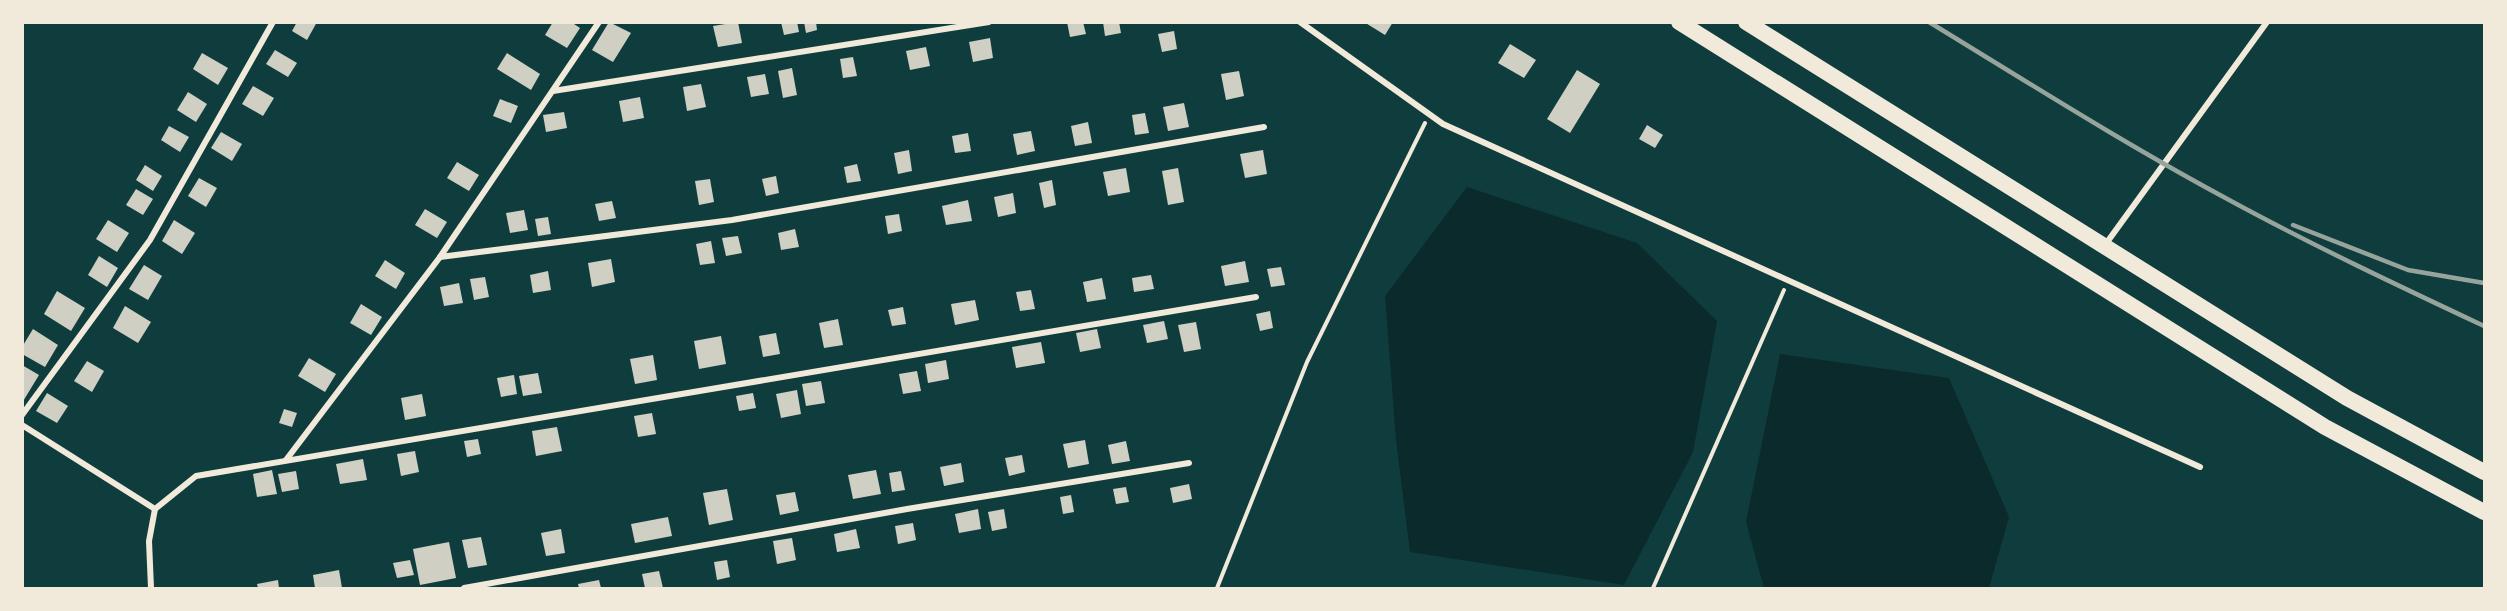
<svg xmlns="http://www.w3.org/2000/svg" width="2507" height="611" viewBox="0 0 2507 611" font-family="Montserrat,sans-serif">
<rect width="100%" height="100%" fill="#0f3d3e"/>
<g fill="#0a2a2b">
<path d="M1467 187 1637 243 1717 321 1693 452 1624 585 1410 552 1396 440 1385 296Z"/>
<path d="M1780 354 1949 378 2009 517 1989 588H1764L1746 522Z"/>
</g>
<g fill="#cfcfc3">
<path d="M297 22H317L307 40 292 31Z"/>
<path d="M553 22H571L580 28 567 48 545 35Z"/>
<path d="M609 22 631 33 613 62 592 50Z"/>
<path d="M738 22 742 43 718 47 713 26Z"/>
<path d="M781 22H797L799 32 784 35Z"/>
<path d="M804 22H816L817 30 806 33Z"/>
<path d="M1067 22H1083L1086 34 1070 37Z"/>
<path d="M1103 22H1119L1121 33 1105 36Z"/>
<path d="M1364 22H1393L1385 35Z"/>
<path d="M1174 31 1177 49 1162 52 1158 34Z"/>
<path d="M990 38 993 58 973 62 969 42Z"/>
<path d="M1510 44 1536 60 1524 78 1498 63Z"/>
<path d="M926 47 930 66 910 70 906 51Z"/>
<path d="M275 50 297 63 288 77 266 64Z"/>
<path d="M202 53 228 68 218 85 193 69Z"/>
<path d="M507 53 540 74 531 90 497 69Z"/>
<path d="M853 57 857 76 843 78 840 59Z"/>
<path d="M792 68 797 95 783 98 778 71Z"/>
<path d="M1577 70 1600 84 1570 133 1547 119Z"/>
<path d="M1239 71 1244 96 1226 100 1221 74Z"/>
<path d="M765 74 769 94 751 97 747 77Z"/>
<path d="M701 84 706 107 687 111 683 87Z"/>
<path d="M253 86 274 98 263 116 242 104Z"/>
<path d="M188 92 207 104 196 122 177 110Z"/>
<path d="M640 97 644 118 623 122 619 101Z"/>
<path d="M500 99 518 106 511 123 493 116Z"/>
<path d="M1184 103 1189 127 1168 131 1163 107Z"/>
<path d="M564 112 567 128 546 132 543 115Z"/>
<path d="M1145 113 1149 133 1135 135 1132 115Z"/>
<path d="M1088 122 1092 143 1075 146 1071 126Z"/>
<path d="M1647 125 1663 135 1655 148 1639 139Z"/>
<path d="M169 126 189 137 180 152 161 140Z"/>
<path d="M1031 131 1035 151 1017 155 1013 134Z"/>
<path d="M221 132 242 144 232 161 211 148Z"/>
<path d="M968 133 971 151 955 153 952 136Z"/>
<path d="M909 150 912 171 898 174 894 153Z"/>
<path d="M1263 150 1267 174 1245 178 1240 154Z"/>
<path d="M457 162 479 175 469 191 447 178Z"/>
<path d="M857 164 861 181 847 183 844 167Z"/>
<path d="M145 165 162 176 153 191 136 180Z"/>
<path d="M1126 168 1130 192 1108 196 1103 172Z"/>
<path d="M1178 168 1184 202 1168 205 1162 171Z"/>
<path d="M776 176 779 193 766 196 762 179Z"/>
<path d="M199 178 217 188 206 207 188 196Z"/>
<path d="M710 179 714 202 699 205 695 181Z"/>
<path d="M1052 180 1056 205 1044 208 1039 183Z"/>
<path d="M136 189 153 199 143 215 126 205Z"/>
<path d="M1013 193 1016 213 998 217 994 197Z"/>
<path d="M968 200 972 221 946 225 942 206Z"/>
<path d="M612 201 616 218 599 221 595 204Z"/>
<path d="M425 209 447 222 437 238 415 225Z"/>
<path d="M524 210 528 230 510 233 506 213Z"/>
<path d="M899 214 902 231 888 234 885 216Z"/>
<path d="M548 217 551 234 538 236 535 219Z"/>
<path d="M108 220 129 233 117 252 96 239Z"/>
<path d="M174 220 195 233 182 254 162 241Z"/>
<path d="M795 229 799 247 781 250 778 233Z"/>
<path d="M738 236 742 253 726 256 722 238Z"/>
<path d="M711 241 715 263 700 265 696 244Z"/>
<path d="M99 256 118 268 107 287 88 275Z"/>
<path d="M611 259 615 282 592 287 588 263Z"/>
<path d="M385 260 405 273 396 289 375 276Z"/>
<path d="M1245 261 1249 282 1225 286 1221 266Z"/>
<path d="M144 265 162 276 148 300 129 289Z"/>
<path d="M1281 267 1285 285 1271 287 1267 269Z"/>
<path d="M548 271 551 290 533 293 530 275Z"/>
<path d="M1151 275 1154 289 1134 292 1132 278Z"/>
<path d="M485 277 489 297 474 300 470 279Z"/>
<path d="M1102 278 1106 299 1087 302 1083 282Z"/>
<path d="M459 283 463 303 444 306 440 287Z"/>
<path d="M1031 290 1035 309 1020 311 1016 292Z"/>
<path d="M57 291 85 308 71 331 44 314Z"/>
<path d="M975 300 979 320 955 325 951 304Z"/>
<path d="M361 304 382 317 371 335 350 323Z"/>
<path d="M125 306 151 322 138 343 113 328Z"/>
<path d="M903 307 906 324 892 326 888 310Z"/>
<path d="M1270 311 1273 328 1260 331 1256 314Z"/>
<path d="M838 319 843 345 824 348 819 323Z"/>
<path d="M1164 321 1168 339 1147 343 1143 325Z"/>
<path d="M1196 322 1201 349 1184 352 1178 325Z"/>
<path d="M33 329 58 345 45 367 22 354V347Z"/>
<path d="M1097 329 1101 348 1080 352 1076 333Z"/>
<path d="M776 333 780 354 763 357 759 336Z"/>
<path d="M721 336 726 364 699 369 694 341Z"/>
<path d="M1041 342 1045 363 1016 368 1012 347Z"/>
<path d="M653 355 657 380 635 384 630 359Z"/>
<path d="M309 358 336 374 325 392 298 376Z"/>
<path d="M946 360 949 379 928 383 925 364Z"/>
<path d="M87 361 104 371 92 392 74 381Z"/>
<path d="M22 365 39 375 22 403Z"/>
<path d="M917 371 921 391 903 394 899 374Z"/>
<path d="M538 373 542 393 523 396 519 376Z"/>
<path d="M514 375 517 394 501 397 497 378Z"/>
<path d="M821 381 825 403 806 406 802 384Z"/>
<path d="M797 390 801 414 781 418 776 394Z"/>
<path d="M47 393 68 406 57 423 36 411Z"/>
<path d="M753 393 756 408 739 411 736 396Z"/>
<path d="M422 394 426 416 405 420 401 398Z"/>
<path d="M284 409 297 413 292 427 279 423Z"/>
<path d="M652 413 656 434 638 437 634 416Z"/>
<path d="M557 427 562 451 536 456 532 431Z"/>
<path d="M478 439 481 454 467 457 464 441Z"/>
<path d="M1085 440 1089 464 1068 468 1063 444Z"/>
<path d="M1126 441 1130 461 1112 464 1108 445Z"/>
<path d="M415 451 419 472 401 476 397 454Z"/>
<path d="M1022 455 1025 472 1009 476 1005 458Z"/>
<path d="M363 459 367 480 340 484 336 464Z"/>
<path d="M961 463 964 482 944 486 940 467Z"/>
<path d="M272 470 277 494 257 497 253 474Z"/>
<path d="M876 470 881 494 853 499 848 475Z"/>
<path d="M296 471 299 489 282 492 278 474Z"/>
<path d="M901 471 905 490 892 492 889 473Z"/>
<path d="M1189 484 1192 499 1173 503 1170 488Z"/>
<path d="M1126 487 1129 502 1116 504 1113 489Z"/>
<path d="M727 489 733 520 709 525 703 493Z"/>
<path d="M795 492 799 511 780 515 776 495Z"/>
<path d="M1071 495 1074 512 1063 514 1060 497Z"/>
<path d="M978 509 981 529 959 533 955 514Z"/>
<path d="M1004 509 1007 528 992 531 988 512Z"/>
<path d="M668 517 672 536 635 543 631 524Z"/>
<path d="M913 523 916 540 898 544 895 526Z"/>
<path d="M561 529 565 553 546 556 541 533Z"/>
<path d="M856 529 860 548 837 552 834 534Z"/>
<path d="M481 537 487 565 468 568 462 540Z"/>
<path d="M792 538 796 560 777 564 773 541Z"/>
<path d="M449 542 456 578 420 585 413 549Z"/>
<path d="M410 560 414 575 397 578 393 563Z"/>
<path d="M727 560 730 577 717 580 714 562Z"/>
<path d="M339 570 342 588H315L313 575Z"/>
<path d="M659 571 663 588H645L642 574Z"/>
<path d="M278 580 279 588H258L257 584Z"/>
<path d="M599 580 601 588H579L578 584Z"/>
</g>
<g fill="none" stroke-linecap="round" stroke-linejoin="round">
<g stroke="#f1e9da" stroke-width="4">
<path d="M1217 588 1307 362 1425 123"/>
<path d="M1653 588 1784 290"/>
</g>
<g stroke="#f1e9da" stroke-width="6">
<path d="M1300 22 1443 124 2200 467"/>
<path d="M553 91 989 22"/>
<path d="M2105 245 2267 22"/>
<path d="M440 257 732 220 1264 127"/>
<path d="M22 415 150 240 273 22"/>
<path d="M22 425 155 509"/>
<path d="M286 460 440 257 599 22"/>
<path d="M155 509 196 476 1256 297"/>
<path d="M151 588 149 541 155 509"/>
<path d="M464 588 907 509 1189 463"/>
</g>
<g stroke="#f1e9da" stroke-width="16">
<path d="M1679 22 2325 427 2484 512"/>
<path d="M1746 22 2347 398 2484 472"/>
</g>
<g stroke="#97a49c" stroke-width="4.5">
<path d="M1929 22C2029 83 2128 146 2231 201 2314 246 2399 286 2484 326"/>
<path d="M2293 225 2408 270 2484 283"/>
</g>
</g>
<rect width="2507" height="611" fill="none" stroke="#f1e9da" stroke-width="48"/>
</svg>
